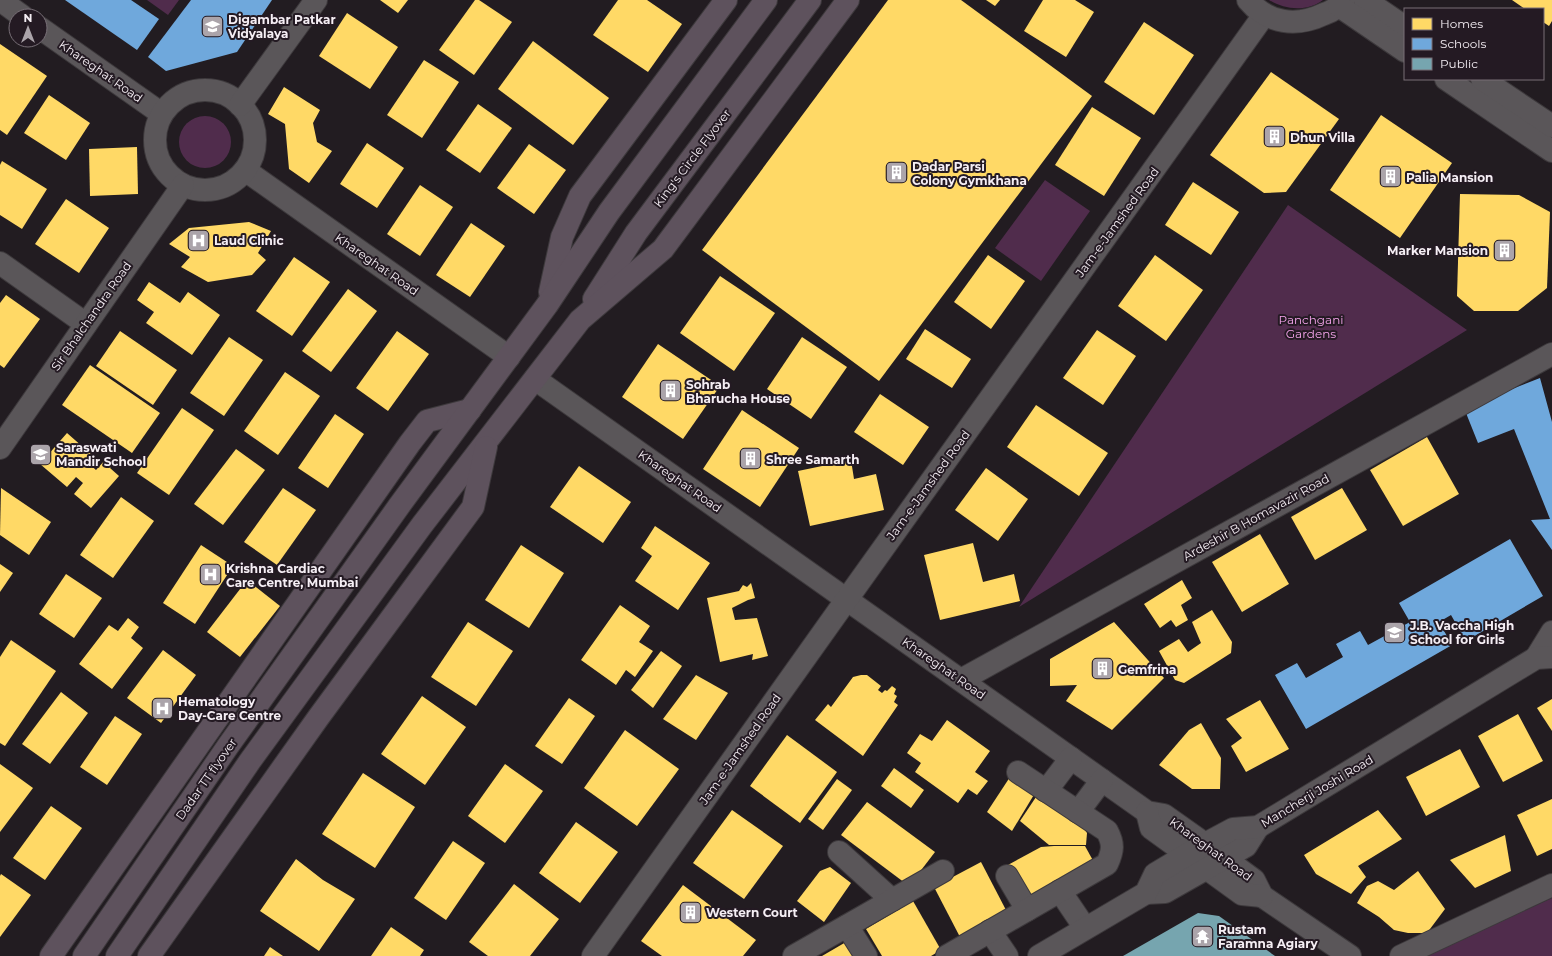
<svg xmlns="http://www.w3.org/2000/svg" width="1552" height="956" viewBox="0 0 1552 956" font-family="Montserrat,sans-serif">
<rect width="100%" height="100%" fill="#221c21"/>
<g fill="#502c4c">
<path d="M147 0H179L168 15Z"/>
<path d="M1269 0H1323C1307 12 1285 10 1269 0Z"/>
<circle cx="205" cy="142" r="26"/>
<path d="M1045 180 1090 211 1041 281 995 248Z"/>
<path d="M1288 205 1467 330 1019 607Z"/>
<path d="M1552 898V956H1424Z"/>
</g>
<g fill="#ffd966">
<path d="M380 0H408L398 13Z"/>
<path d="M475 0H479L512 22 474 75 439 50Z"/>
<path d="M618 0H647L682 24 648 72 593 35Z"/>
<path d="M888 0H961L1092 96 879 381 702 250Z"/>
<path d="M986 0H1000L995 6Z"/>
<path d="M1043 0H1075L1094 12 1066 57 1024 31Z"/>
<path d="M1512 0H1552V21L1549 26 1543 22V9H1525Z"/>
<path d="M347 13 398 47 370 89 319 56Z"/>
<path d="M1144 22 1194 55 1154 115 1104 82Z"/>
<path d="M533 41 609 98 573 145 498 89Z"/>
<path d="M0 44 47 76 7 135 0 130Z"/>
<path d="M424 60 459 82 422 138 387 115Z"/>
<path d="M1271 72 1339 119 1286 192 1264 193 1210 155Z"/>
<path d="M284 87 320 110 313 123 317 142 332 151 309 183 289 169 285 124 268 114Z"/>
<path d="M49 95 90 123 66 160 24 133Z"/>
<path d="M478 104 512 128 480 173 446 150Z"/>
<path d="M1092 107 1141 138 1104 196 1055 165Z"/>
<path d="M1381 115 1452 163 1400 238 1330 190Z"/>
<path d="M367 143 404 168 377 208 340 184Z"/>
<path d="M529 144 566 170 534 214 497 188Z"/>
<path d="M137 147 138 194 90 196 89 149Z"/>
<path d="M2 161 47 189 22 229 0 215V165Z"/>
<path d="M1193 182 1239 212 1211 255 1165 225Z"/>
<path d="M420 185 453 207 420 256 387 234Z"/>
<path d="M1460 194 1519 195 1550 212 1547 288 1518 311H1474L1457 296Z"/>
<path d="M66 199 109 228 79 273 35 244Z"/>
<path d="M249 222 271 231 258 253 266 260 252 275 208 282 181 267 190 257 169 244 189 228Z"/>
<path d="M471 223 505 246 470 297 436 275Z"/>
<path d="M988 255 1025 281 991 329 954 302Z"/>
<path d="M1155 255 1203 290 1166 341 1118 306Z"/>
<path d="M294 257 330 282 292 336 256 311Z"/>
<path d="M720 276 775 313 734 371 680 333Z"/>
<path d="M149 282 180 303 188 292 220 315 192 355 146 323 154 312 137 300Z"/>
<path d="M348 289 377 311 331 372 302 351Z"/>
<path d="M6 295 40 319 4 368 0 365V303Z"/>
<path d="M925 329 971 359 952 388 906 359Z"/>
<path d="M1097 330 1136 356 1103 405 1063 378Z"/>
<path d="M120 331 177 370 153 405 96 366Z"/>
<path d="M397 331 429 354 388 411 356 388Z"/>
<path d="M229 337 263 360 224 416 190 393Z"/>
<path d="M802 337 847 367 811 419 767 389Z"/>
<path d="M658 344 720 386 683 439 622 397Z"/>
<path d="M90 365 160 413 132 453 62 405Z"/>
<path d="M285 372 320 396 278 455 244 431Z"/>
<path d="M880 394 929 427 903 465 854 432Z"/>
<path d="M1036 405 1108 453 1079 496 1007 447Z"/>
<path d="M182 408 214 430 169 495 137 473Z"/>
<path d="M742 410 799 448 760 507 703 469Z"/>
<path d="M335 414 364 434 328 488 298 468Z"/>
<path d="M67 433 92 455 86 461 96 470 106 459 112 465 110 468 119 476 91 508 74 494 83 483 76 477 67 487 40 464Z"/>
<path d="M1427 437 1459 494 1403 526 1370 470Z"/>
<path d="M236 449 265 470 223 525 194 504Z"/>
<path d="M851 460 854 479 876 474 884 510 810 526 798 471Z"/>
<path d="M579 466 631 502 603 543 550 507Z"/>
<path d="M986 468 1028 499 998 541 955 510Z"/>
<path d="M1 488 51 522 29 555 0 535Z"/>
<path d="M283 488 316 510 277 565 244 542Z"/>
<path d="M1342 488 1367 530 1315 560 1291 517Z"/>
<path d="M121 497 154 521 113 578 80 555Z"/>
<path d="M655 526 710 563 678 610 635 581 652 556 641 548Z"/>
<path d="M1260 534 1289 584 1242 612 1212 562Z"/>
<path d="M973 543 983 582 1014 574 1020 601 940 620 924 555Z"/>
<path d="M201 545 233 566 195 624 163 603Z"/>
<path d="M521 545 564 573 529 628 485 600Z"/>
<path d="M0 564 13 573 0 592Z"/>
<path d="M66 574 102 598 74 638 39 614Z"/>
<path d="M247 580 280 606 240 657 207 632Z"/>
<path d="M1182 580 1192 598 1181 605 1188 620 1176 627 1171 620 1160 628 1144 604Z"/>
<path d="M751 583 755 598 748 600 732 608 735 620 757 618 768 656 752 660 753 654 720 662 707 598 739 591 743 585 747 587Z"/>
<path d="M620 605 650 626 639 642 653 651 635 677 626 670 616 685 581 660Z"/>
<path d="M1212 610 1232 642 1231 653 1184 683 1175 680 1159 651 1179 639 1188 652 1201 643 1192 622Z"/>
<path d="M128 618 139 627 131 638 143 648 112 689 79 664 109 625 118 631Z"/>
<path d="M468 622 513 651 476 706 431 677Z"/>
<path d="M1114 622 1164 678 1112 730 1066 701 1077 685 1050 686V659Z"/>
<path d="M11 640 56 671 5 746 0 743V657Z"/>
<path d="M163 650 196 675 161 723 127 698Z"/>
<path d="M661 651 682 666 653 708 631 690Z"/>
<path d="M696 675 728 693 696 740 663 719Z"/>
<path d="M861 675H867L881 686 878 690 882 693 885 690 887 691 892 686 896 689 894 694 897 696 894 702 898 705 863 756 815 720 828 704 831 707 853 677Z"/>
<path d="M61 692 88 713 50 764 22 744Z"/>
<path d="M422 696 466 727 425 785 381 754Z"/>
<path d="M569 698 595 716 562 764 535 746Z"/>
<path d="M1552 699V731L1537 708Z"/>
<path d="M1260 700 1289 749 1246 772 1231 746 1242 738 1226 719Z"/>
<path d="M1518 714 1543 761 1503 782 1478 736Z"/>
<path d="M115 716 142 734 107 785 80 767Z"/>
<path d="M947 720 990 751 975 772 988 781 977 795 968 789 958 803 915 772 921 763 907 753 920 734 932 741Z"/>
<path d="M1201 723 1221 758 1220 789H1192L1159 765 1189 730Z"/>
<path d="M625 730 679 769 637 826 584 788Z"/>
<path d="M787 735 837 772 800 823 750 786Z"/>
<path d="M1460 749 1480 787 1426 816 1406 777Z"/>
<path d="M0 764 33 788 0 832Z"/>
<path d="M505 764 543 791 505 843 468 816Z"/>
<path d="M894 768 924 790 911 808 881 786Z"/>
<path d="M363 773 415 807 375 868 322 834Z"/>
<path d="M1010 777 1035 793 1012 831 987 812Z"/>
<path d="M837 779 852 790 823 830 808 819Z"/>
<path d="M1038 794 1082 826 1087 833 1086 845H1049L1020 821Z"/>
<path d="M1552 799V849L1537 856 1517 815Z"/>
<path d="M867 802 935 852 909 886 841 835Z"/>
<path d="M51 806 82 828 45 880 13 858Z"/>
<path d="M732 810 783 846 744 899 693 863Z"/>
<path d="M1378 810 1402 839 1358 866 1366 877 1351 894 1316 874 1304 855Z"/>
<path d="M576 822 618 852 580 903 539 873Z"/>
<path d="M1505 835 1511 871 1475 888 1450 860Z"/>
<path d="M453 841 485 863 446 920 414 898Z"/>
<path d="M1054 846H1085L1096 866 1028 904 1006 866 1041 847Z"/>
<path d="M296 859 323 880 355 899 319 951 260 911Z"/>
<path d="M981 862 1007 912 960 937 934 887Z"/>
<path d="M830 867 851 883 824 922 797 901 820 871Z"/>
<path d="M1418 871 1445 909 1427 933H1408L1394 930 1379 917 1357 903 1367 886 1378 881 1394 890Z"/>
<path d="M1 874 31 895 0 937V876Z"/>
<path d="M514 884 559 919 530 956H488L469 942Z"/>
<path d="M683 885 756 940 743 956H662L641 941Z"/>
<path d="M913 901 941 950 931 956H882L866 929Z"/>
<path d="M391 927 424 950 420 956H371Z"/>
<path d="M846 942 854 956H822Z"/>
<path d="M270 947 283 956H264Z"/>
</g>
<g fill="#6fa8dc">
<path d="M65 0H131L159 19 137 50Z"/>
<path d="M191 0H272L237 52 166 71 148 57Z"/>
<path d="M1540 378 1552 422V550L1531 520 1550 519 1514 429 1478 443 1464 408Z"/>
<path d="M1510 539 1543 596 1466 641 1451 615 1439 622 1452 645 1306 729 1275 675 1297 663 1306 678 1343 657 1336 644 1360 631 1368 645 1410 622 1399 603Z"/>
</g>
<path fill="#76a5af" d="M1198 913 1219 916 1275 956H1123Z"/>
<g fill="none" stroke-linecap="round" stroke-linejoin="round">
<defs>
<g id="street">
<path d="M0 0 22 16"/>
<path d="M40 28 162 114"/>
<path d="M245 170 509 357"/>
<path d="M0 263 86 324"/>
<path d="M535 379 1147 812 1164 815 1205 844 1254 880 1262 896 1350 956"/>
<path d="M1536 658 1552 632"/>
<path d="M961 680 1552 354"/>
<path d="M1046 791 1071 758"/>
<path d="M1078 812 1102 780"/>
<path d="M1147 812 1151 828 1242 894 1262 896"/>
<path d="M839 852 892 900"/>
<path d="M1007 876 1027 910"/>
<path d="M1060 891 1085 928"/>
<path d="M1146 893 1165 892 1246 846 1258 827"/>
<path d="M847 926 866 956"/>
<path d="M990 931 1007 956"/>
<path d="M593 956 847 599 1264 15"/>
<path d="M794 956 943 871"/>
<path d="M947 956 1107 864C1113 851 1114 844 1107 831L1018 772"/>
<path d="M1039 956 1146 893 1155 874 1205 844 1233 829 1258 827 1536 658 1552 657"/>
<path d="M1401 956 1552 885"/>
</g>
<g id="secondary">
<path d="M1248 0C1268 24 1297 27 1324 14 1333 11 1339 7 1344 0"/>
<path d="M1365 0 1405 27"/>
<path d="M1339 6 1405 51"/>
<path d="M1446 79 1552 151"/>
<path d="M1482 79 1552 126"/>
<circle cx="205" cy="140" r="50"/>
<path d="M240 105 316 0"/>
<path d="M0 448 183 185"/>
</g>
<g id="highway">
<path d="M550 292 562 237 580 196 726 0"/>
<path d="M594 299 636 233 810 0"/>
<path d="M51 956 410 443 427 421 470 410"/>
<path d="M84 956 228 746 399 506 547 305 609 212 766 0"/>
<path d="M117 956 250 761 422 525 580 320 663 249 848 0"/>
<path d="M149 956 318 718 473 507 486 447"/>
</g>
</defs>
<use href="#street" stroke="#3d393c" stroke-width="24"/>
<use href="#secondary" stroke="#3d393c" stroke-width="24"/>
<use href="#highway" stroke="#3d393c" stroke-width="24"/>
<use href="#street" stroke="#5a5659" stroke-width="22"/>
<use href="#secondary" stroke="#5a5659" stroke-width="22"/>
<use href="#highway" stroke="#5e525d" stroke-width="22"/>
</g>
<defs>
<symbol id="school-square" viewBox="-11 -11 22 22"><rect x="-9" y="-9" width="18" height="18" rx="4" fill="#aba4aa" stroke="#241a23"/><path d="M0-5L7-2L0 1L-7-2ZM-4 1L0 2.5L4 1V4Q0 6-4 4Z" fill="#fff"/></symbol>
<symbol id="building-square" viewBox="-11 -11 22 22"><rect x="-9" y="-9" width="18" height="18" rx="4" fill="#aba4aa" stroke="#241a23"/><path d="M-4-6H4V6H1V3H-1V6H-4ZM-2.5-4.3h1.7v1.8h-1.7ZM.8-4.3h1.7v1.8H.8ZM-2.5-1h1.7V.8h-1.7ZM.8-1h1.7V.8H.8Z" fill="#fff"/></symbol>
<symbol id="hospital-square" viewBox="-11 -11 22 22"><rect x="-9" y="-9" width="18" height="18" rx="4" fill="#aba4aa" stroke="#241a23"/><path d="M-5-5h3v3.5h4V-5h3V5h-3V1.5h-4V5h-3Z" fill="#fff"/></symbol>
<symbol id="temple-square" viewBox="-11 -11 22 22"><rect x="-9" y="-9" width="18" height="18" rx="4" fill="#aba4aa" stroke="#241a23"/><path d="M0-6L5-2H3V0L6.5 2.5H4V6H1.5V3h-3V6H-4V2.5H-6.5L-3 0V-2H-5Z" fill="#fff"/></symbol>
</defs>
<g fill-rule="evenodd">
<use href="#school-square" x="200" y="14" width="25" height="25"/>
<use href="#building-square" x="1262" y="124" width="25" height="25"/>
<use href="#building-square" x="884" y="160" width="25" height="25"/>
<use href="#building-square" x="1378" y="164" width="25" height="25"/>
<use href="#hospital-square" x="186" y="228" width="25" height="25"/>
<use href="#building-square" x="1492" y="238" width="25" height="25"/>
<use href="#building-square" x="658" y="378" width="25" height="25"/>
<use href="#school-square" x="28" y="442" width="25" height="25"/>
<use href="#building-square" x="738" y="446" width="25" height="25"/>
<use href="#hospital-square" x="198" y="562" width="25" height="25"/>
<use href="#school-square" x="1382" y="620" width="25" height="25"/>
<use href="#building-square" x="1090" y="656" width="25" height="25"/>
<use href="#hospital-square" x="150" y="696" width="25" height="25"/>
<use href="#building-square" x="678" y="900" width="25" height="25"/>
<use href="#temple-square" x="1190" y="924" width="25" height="25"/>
</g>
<g text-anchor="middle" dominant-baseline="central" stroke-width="4" stroke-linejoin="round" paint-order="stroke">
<g font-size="12" font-weight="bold" fill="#f5eef4" stroke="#241a23" text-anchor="start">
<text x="228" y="19">Digambar Patkar<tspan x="228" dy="14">Vidyalaya</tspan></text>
<text x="1290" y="137">Dhun Villa</text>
<text x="912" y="166">Dadar Parsi<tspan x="912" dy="14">Colony Gymkhana</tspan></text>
<text x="1406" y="177">Palia Mansion</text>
<text x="214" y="240">Laud Clinic</text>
<text x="1488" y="250" text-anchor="end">Marker Mansion</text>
<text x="686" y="384">Sohrab<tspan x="686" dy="14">Bharucha House</tspan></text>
<text x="56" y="447">Saraswati<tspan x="56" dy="14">Mandir School</tspan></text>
<text x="766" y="459">Shree Samarth</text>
<text x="226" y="568">Krishna Cardiac<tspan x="226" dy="14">Care Centre, Mumbai</tspan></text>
<text x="1410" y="625">J.B. Vaccha High<tspan x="1410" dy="14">School for Girls</tspan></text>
<text x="1118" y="669">Gemfrina</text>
<text x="178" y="701">Hematology<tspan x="178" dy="14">Day-Care Centre</tspan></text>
<text x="706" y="912">Western Court</text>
<text x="1218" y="929">Rustam<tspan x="1218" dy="14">Faramna Agiary</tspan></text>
</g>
<g font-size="12" fill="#f5eef4" stroke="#241a23">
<text transform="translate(101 71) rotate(35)">Khareghat Road</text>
<text transform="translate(692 158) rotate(-53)">King's Circle Flyover</text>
<text transform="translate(1117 222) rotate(-54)">Jam-e-Jamshed Road</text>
<text transform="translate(377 264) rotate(35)">Khareghat Road</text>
<text transform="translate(91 316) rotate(-55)">Sir Bhalchandra Road</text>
<text transform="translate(680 481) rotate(35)">Khareghat Road</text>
<text transform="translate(928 485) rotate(-54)">Jam-e-Jamshed Road</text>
<text transform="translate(1256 517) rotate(-29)">Ardeshir B Homavazir Road</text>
<text transform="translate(944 668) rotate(35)">Khareghat Road</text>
<text transform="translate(740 749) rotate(-55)">Jam-e-Jamshed Road</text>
<text transform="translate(206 779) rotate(-55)">Dadar TT flyover</text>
<text transform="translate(1317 791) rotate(-31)">Mancherji Joshi Road</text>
<text transform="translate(1211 849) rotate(36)">Khareghat Road</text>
</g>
<g font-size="12" fill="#f5a4ec" stroke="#241a23">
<text x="1311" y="319">Panchgani<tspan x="1311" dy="14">Gardens</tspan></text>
</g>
</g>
<rect x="1404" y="8" width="140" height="72" fill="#241a23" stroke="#786f77"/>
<rect x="1412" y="18" width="20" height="12" fill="#ffd966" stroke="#786f77"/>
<text x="1440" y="28" font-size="12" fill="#f5eef4">Homes</text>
<rect x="1412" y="38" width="20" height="12" fill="#6fa8dc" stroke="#786f77"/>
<text x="1440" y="48" font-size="12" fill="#f5eef4">Schools</text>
<rect x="1412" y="58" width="20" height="12" fill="#76a5af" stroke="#786f77"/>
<text x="1440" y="68" font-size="12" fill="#f5eef4">Public</text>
<g transform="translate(28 28)"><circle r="19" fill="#241a23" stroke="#786f77"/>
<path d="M0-3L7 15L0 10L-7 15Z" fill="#aba4aa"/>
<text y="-6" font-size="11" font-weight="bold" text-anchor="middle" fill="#f5eef4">N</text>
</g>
</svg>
